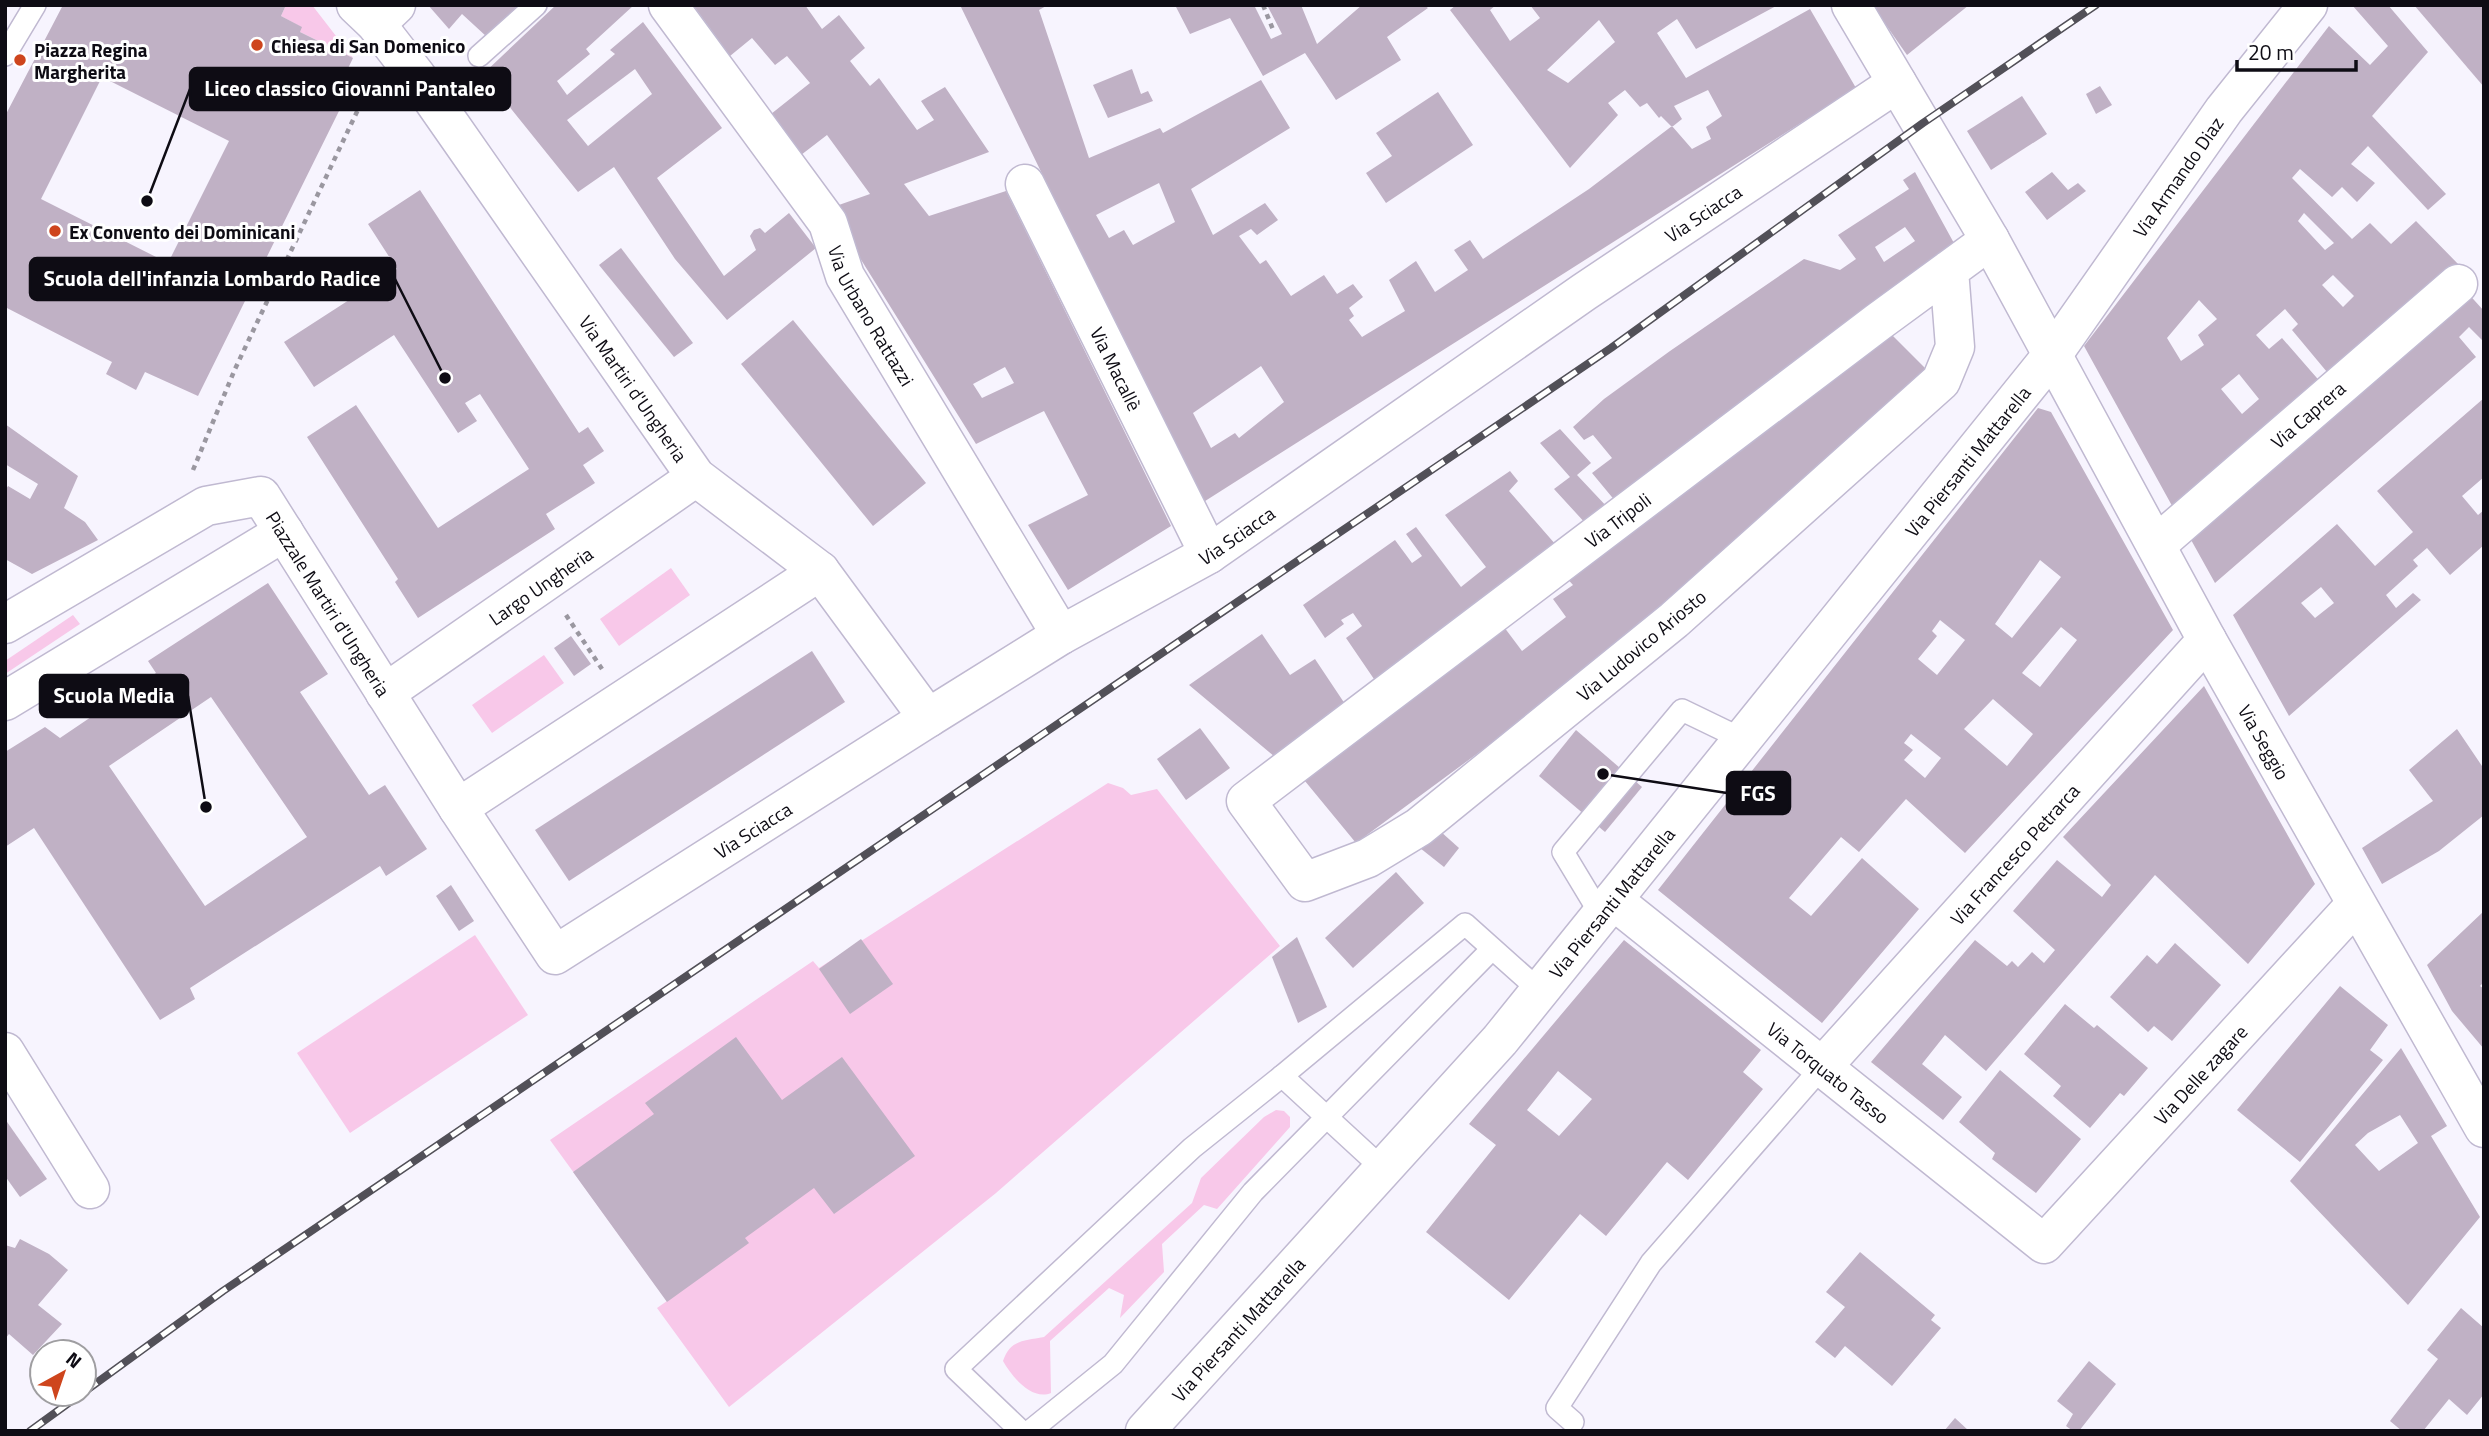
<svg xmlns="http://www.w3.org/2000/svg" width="2489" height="1436" viewBox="0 0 2489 1436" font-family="'Titillium Web',sans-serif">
<rect width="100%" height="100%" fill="#f7f4fe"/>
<g fill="#f8c8e9">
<path d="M286 5H312L353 58 300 32 301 27 281 16Z"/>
<path d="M671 568 690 595 619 646 600 619Z"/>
<path d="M73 615 80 624 5 674V661Z"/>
<path d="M544 655 564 683 492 733 472 705Z"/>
<path d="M1108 783 1123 788 1131 795 1157 789 1280 946 996 1193 729 1407 657 1308 667 1301 550 1140 813 961 819 968Z"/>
<path d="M475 935 528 1015 350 1133 297 1053Z"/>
<path d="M1276 1110 1284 1111 1290 1117V1127L1217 1209 1204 1205 1162 1244 1164 1272 1120 1318 1124 1295 1109 1288 1050 1341 1051 1393C1032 1401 1012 1377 1003 1361 1010 1340 1023 1341 1044 1337L1192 1203 1201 1178 1264 1117Z"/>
</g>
<g fill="#c0b1c5" fill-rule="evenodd">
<path d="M63 5H286L281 16 302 27 300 32 353 58 331 104 340 109 198 396 145 372 136 390 106 374 112 362 5 307V116ZM102 77 229 141 168 263 41 199Z"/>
<path d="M428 5H520L487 37 462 14 449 29Z"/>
<path d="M556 5H634L586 49 590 54 557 81 567 95 615 54 610 50 643 22 722 128 657 178 724 276 756 250 750 236 754 230 760 228 765 233 789 213 816 248 727 320 675 259 614 167 578 192 483 74ZM635 69 652 94 588 146 567 120Z"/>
<path d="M693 5H805L822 29 839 15 865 48 850 61 870 86 879 78 917 130 934 120 921 101 945 87 989 152 904 184 929 216 1006 191 1171 526 1068 590 1028 525 1088 495 1044 411 976 444 850 242 836 206 870 194 827 135 801 155 771 114 810 83 787 56 775 65 752 38 730 56ZM1005 367 1014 383 982 398 973 384Z"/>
<path d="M960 5H1048L1039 10 1089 158 1160 128 1163 133 1261 80 1290 128 1191 189 1213 235 1265 203 1278 220 1257 235 1251 229 1239 236 1260 264 1266 260 1291 296 1324 275 1337 294 1353 284 1363 297 1349 308 1354 316 1349 320 1362 337 1405 311 1389 280 1416 261 1435 292 1468 270 1454 250 1470 240 1483 259 1589 189 1672 126 1692 149 1711 139 1706 127 1722 116 1708 90 1674 106 1682 119 1672 127 1661 116 1659 118 1647 103 1640 107 1625 90 1608 103 1618 115 1570 168 1450 10 1456 5H1496L1490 10 1510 41 1540 18 1530 5H1778L1696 49 1677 19 1657 33 1686 78 1810 9 1856 88 1202 503ZM1599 20 1615 42 1568 83 1547 70ZM1159 183 1175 222 1133 245 1124 230 1109 238 1096 215ZM1261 366 1284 402 1239 438 1235 433 1211 448 1193 413Z"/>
<path d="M1175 5H1254L1271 39 1282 34 1267 5H1301L1317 44 1362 5H1424L1428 8 1387 37 1401 60 1336 100 1305 53 1263 76 1230 18 1190 34Z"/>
<path d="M1872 5H1969L1907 55Z"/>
<path d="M2352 5H2388L2428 52 2372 116 2446 194 2428 210 2368 146 2351 164 2375 183 2357 202 2342 187 2332 197 2300 169 2292 178 2352 239 2370 223 2391 244 2416 221 2460 266 2332 378 2292 330 2298 324 2285 309 2256 335 2269 349 2282 338 2323 385 2176 513 2084 346 2329 26 2370 65 2388 46ZM2304 213 2334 243 2325 250 2298 221ZM2333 275 2354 296 2343 307 2322 285ZM2199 300 2217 319 2198 335 2204 345 2181 361 2167 338ZM2239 374 2259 399 2242 414 2221 389Z"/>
<path d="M2414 5H2484V87Z"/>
<path d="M1132 69 1141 94 1148 91 1153 101 1108 118 1093 85Z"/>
<path d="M2100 86 2112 105 2096 114 2086 94Z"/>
<path d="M1438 92 1473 145 1386 203 1366 173 1392 156 1376 133Z"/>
<path d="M2022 96 2047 134 1991 170 1967 131Z"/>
<path d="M1915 172 1955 245 1616 502 1592 473 1612 458 1593 435 1584 440 1573 427 1604 399 1670 351 1804 259 1840 270 1856 259 1838 235 1909 189 1903 180ZM1905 227 1915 241 1884 262 1875 247Z"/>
<path d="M2052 172 2068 190 2078 183 2086 191 2047 220 2025 192Z"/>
<path d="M420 190 579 433 588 427 604 451 583 465 595 483 546 514 555 529 418 618 395 582 398 579 307 437 356 405 438 528 529 469 480 394 465 403 477 421 458 433 394 335 314 387 284 342 397 269 368 224Z"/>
<path d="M621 248 693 343 674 357 599 265Z"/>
<path d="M2465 290 2484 311V342L2469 327 2459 337 2476 357 2215 583 2185 529Z"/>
<path d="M793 320 926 483 873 526 741 364Z"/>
<path d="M1884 327 1928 371 1603 661 1356 843 1300 775 1501 623 1522 651 1566 617 1553 599 1573 585 1564 575Z"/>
<path d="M2484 398V477L2462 496 2478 515 2484 510V545L2450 575 2427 548 2413 560 2418 566 2386 595 2396 608 2413 593 2421 600 2289 716 2233 615 2337 524 2375 566 2413 532 2377 491ZM2321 587 2334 603 2315 618 2301 603Z"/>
<path d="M2038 408 2051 412 2173 630 1965 853 1906 799 1859 852 1841 837 1789 898 1811 916 1862 858 1919 909 1822 1023 1658 890ZM2040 560 2061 577 2012 638 1995 624ZM1940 620 1965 640 1937 675 1918 659 1937 636 1932 631ZM2061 627 2077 640 2040 687 2022 673ZM1993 699 2033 734 2007 766 1964 729ZM1911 734 1941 758 1925 778 1904 760 1913 750 1904 743Z"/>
<path d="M5 424 78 476 64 508 85 522 98 540 32 574 5 559V491L8 486 30 499 38 484 5 464Z"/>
<path d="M1560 429 1591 463 1577 475 1609 509 1587 525 1554 489 1570 477 1540 443Z"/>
<path d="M1510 471 1518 481 1509 491 1556 545 1376 682 1346 638 1362 626 1353 613 1341 620 1344 624 1325 638 1303 605 1395 540 1412 563 1422 556 1406 534 1416 527 1461 587 1486 567 1445 515Z"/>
<path d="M268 583 328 674 300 692 369 795 385 785 427 849 386 876 380 866 190 988 195 999 160 1020 34 828 5 847V752L45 727 60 738 156 673 148 661ZM211 697 307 837 205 906 109 766Z"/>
<path d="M1262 634 1290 675 1315 659 1345 704 1275 757 1189 685Z"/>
<path d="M571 636 591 664 574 676 554 648Z"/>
<path d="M812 651 845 702 569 881 535 830Z"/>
<path d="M2204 686 2315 884 2248 964 2155 875 1986 1071 1945 1035 1922 1064 1962 1097 1943 1120 1871 1062 1975 940 2007 966 2012 961 2018 967 2032 952 2044 963 2055 950 2013 911 2057 860 2102 897 2111 885 2063 837Z"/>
<path d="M1200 728 1230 768 1186 800 1157 759Z"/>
<path d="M2457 729 2484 769V815L2439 851 2382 884 2362 848 2433 801 2409 770Z"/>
<path d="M1576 730 1642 787 1605 832 1539 776Z"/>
<path d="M1440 831 1459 848 1444 867 1420 848Z"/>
<path d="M1396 872 1424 903 1353 968 1325 938Z"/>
<path d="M451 885 474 921 459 931 436 896Z"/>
<path d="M2484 911V982L2480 986 2484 989V1049L2452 1011 2427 965Z"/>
<path d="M1297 937 1327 1007 1298 1023 1272 957Z"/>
<path d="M861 939 893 984 850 1014 819 969Z"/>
<path d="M1624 940 1761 1050 1743 1072 1763 1089 1688 1180 1667 1162 1606 1236 1580 1214 1509 1300 1426 1232 1496 1145 1469 1124ZM1558 1071 1592 1099 1559 1136 1527 1110Z"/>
<path d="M2175 943 2221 985 2172 1041 2154 1026 2148 1032 2110 997 2147 955 2157 964Z"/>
<path d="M2340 986 2388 1025 2370 1050 2383 1060 2300 1162 2237 1110Z"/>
<path d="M2065 1004 2094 1028 2097 1025 2148 1068 2124 1096 2120 1093 2090 1128 2053 1096 2061 1086 2024 1054Z"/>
<path d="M736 1037 782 1100 842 1057 915 1156 834 1214 814 1188 745 1238 749 1243 667 1302 573 1172 654 1114 645 1103Z"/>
<path d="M2401 1048 2447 1126 2431 1136 2480 1217 2408 1305 2290 1181ZM2400 1115 2418 1143 2379 1171 2355 1145 2368 1133Z"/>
<path d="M2000 1070 2081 1139 2036 1193 1992 1159 1995 1153 1959 1122Z"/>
<path d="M5 1119 47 1179 20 1197 5 1176Z"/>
<path d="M20 1239 49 1254 68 1270 38 1305 62 1324 33 1355 9 1334 5 1339V1245L15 1248Z"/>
<path d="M1860 1252 1935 1315 1931 1320 1941 1328 1892 1386 1845 1346 1835 1358 1815 1342 1845 1307 1826 1292Z"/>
<path d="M2461 1308 2484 1328V1394L2467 1415 2449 1399 2423 1431H2402L2390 1421 2438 1359 2427 1350Z"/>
<path d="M2089 1361 2116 1384 2079 1431H2073L2066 1426 2073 1414 2057 1401Z"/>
<path d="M1955 1418 1969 1431H1944Z"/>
</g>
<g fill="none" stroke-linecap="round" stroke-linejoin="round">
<defs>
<g id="service">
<path d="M5 55 35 5"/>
<path d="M479 56 536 5"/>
<path d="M1601 915 1563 852 1682 710 1742 739"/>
<path d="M1383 1169 1282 1076 1465 924 1540 991"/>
<path d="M1573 1422 1557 1408 1651 1263 1822 1067"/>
<path d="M1021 1431 956 1369 1192 1148 1282 1076"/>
<path d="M1030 1431 1113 1364 1253 1192 1492 949"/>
</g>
<g id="minor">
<path d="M376 24 396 5"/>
<path id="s1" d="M1025 184 1209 554"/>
<path id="s2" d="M1949 270 1955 347 1941 381 1674 620 1419 827 1368 858 1305 882 1246 801 1878 322 1990 240"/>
<path id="s3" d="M2156 545 2458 284"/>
<path id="s4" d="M5 624 206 506 261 496 458 808 555 955 928 718"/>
<path id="s5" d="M385 693 696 477"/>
<path d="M5 701 284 532"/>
<path d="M458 808 820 571"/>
<path id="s6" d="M1613 900 2044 1244 2356 904"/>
<path d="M5 1052 90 1189"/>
<path id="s7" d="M1822 1067 2207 640"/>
</g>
<g id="tertiary">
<path id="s8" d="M356 5 376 24 417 77 696 477 820 571 928 718 1061 635 1209 554 1584 292 1897 83"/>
<path id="s9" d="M668 5 828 223 845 276 1061 635"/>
<path id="s10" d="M1851 5 1990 240 2207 640 2484 1128"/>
<path id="s11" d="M1145 1431 1500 1040 2053 354 2224 110 2308 5"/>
</g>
</defs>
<use href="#service" stroke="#c0b9d1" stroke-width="24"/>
<use href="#minor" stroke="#c0b9d1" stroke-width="41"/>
<use href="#tertiary" stroke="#c0b9d1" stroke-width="41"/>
<g stroke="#9a97a0" stroke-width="4.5" stroke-dasharray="5 5" stroke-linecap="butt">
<path d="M1263 5 1274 32"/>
<path d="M193 470 235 369 372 80"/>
<path d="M566 615 602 669"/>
</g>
<use href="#service" stroke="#fff" stroke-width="21"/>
<use href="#minor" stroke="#fff" stroke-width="38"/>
<use href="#tertiary" stroke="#fff" stroke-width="38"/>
<defs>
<g id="rail">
<path d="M84 1392 223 1291 1611 348 1923 123 2096 5"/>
<path d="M30 1431 81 1394"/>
</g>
</defs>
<use href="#rail" stroke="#525058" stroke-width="8"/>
<use href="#rail" stroke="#fff" stroke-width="5" stroke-dasharray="16" stroke-linecap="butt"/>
</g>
<g fill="#ce451d" stroke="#fff" stroke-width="2.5">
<circle cx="257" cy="45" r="7"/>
<circle cx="20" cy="60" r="7"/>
<circle cx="55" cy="231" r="7"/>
</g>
<g text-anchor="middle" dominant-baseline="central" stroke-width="6" stroke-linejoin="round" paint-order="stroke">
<g font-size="19" font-weight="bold" fill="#0e0c14" stroke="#fff" text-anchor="start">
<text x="271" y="45">Chiesa di San Domenico</text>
<text x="34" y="49">Piazza Regina<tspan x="34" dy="22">Margherita</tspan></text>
<text x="69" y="231">Ex Convento dei Dominicani</text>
</g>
<g font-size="19" fill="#0e0c14" stroke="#fff">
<text stroke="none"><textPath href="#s11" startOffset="1626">Via Armando Diaz</textPath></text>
<text stroke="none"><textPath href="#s8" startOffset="1846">Via Sciacca</textPath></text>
<text stroke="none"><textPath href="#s9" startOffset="373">Via Urbano Rattazzi</textPath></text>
<text stroke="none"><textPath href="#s1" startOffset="206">Via Macallè</textPath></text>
<text stroke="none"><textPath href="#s8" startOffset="474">Via Martiri d'Ungheria</textPath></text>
<text stroke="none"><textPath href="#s3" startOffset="200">Via Caprera</textPath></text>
<text stroke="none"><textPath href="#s11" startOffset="1272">Via Piersanti Mattarella</textPath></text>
<text stroke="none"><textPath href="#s2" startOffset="1494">Via Tripoli</textPath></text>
<text stroke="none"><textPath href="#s8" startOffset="1279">Via Sciacca</textPath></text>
<text stroke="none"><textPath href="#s5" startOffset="189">Largo Ungheria</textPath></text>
<text stroke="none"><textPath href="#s4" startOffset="416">Piazzale Martiri d'Ungheria</textPath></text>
<text transform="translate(1641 645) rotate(-40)">Via Ludovico Ariosto</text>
<text stroke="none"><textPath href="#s10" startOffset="845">Via Seggio</textPath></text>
<text stroke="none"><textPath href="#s4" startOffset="1068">Via Sciacca</textPath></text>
<text stroke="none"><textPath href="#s7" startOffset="287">Via Francesco Petrarca</textPath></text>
<text stroke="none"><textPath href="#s11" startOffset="705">Via Piersanti Mattarella</textPath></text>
<text stroke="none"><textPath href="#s6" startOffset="276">Via Torquato Tasso</textPath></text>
<text stroke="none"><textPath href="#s6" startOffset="782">Via Delle zagare</textPath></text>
<text stroke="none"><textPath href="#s11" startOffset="138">Via Piersanti Mattarella</textPath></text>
</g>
</g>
<path fill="none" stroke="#0e0c14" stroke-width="2.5" d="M147 201L190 89M445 378L395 279M206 807L188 696M1603 774L1727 793"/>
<g fill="#0e0c14" stroke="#fff" stroke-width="2.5">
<circle cx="147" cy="201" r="7"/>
<circle cx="445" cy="378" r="7"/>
<circle cx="206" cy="807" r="7"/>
<circle cx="1603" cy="774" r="7"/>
</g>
<g fill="#0e0c14" stroke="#0e0c14" stroke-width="2.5">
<rect x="190" y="68" width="320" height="42" rx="7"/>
<rect x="30" y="258" width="365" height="42" rx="7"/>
<rect x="40" y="675" width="148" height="42" rx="7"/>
<rect x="1727" y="772" width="63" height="42" rx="7"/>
</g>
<g font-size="21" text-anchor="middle" font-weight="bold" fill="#fff">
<text x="350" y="96">Liceo classico Giovanni Pantaleo</text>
<text x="212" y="286">Scuola dell'infanzia Lombardo Radice</text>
<text x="114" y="703">Scuola Media</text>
<text x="1758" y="801">FGS</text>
</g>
<rect width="2489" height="1436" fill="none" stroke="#0e0c14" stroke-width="14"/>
<g transform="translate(63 1373) rotate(40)"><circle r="33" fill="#ffffff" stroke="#9f9ea1" stroke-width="2"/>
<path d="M0-5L12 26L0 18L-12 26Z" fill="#ce451d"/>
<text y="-10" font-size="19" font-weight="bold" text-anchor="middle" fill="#0e0c14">N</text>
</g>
<path d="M2237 60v10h119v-10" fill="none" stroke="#0e0c14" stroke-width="3.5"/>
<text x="2248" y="60" font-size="21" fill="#0e0c14" stroke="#ffffff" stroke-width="5" paint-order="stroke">20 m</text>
</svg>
